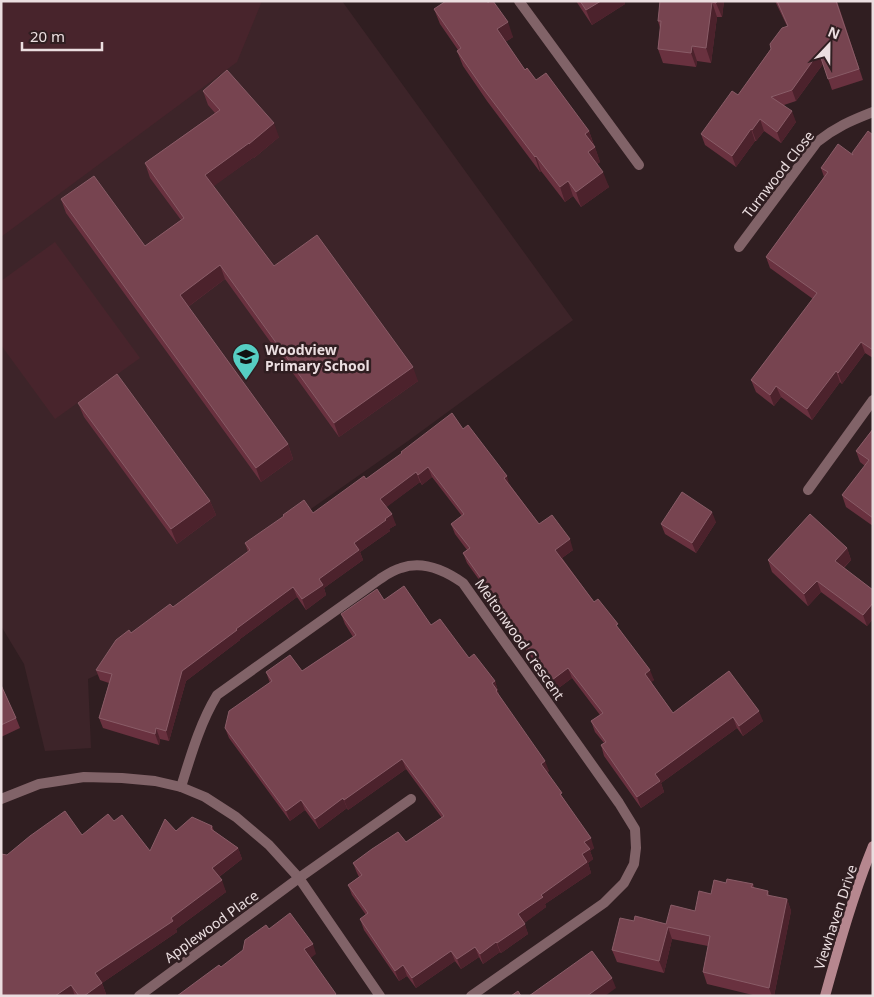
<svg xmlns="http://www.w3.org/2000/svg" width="874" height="997" viewBox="0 0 874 997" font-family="'Noto Sans',sans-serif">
<rect width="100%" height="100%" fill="#301e21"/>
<path fill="#3d2429" d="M1 1H342L573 320 408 441 258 546 101 673 88 679 91 748 45 751 24 664 1 626Z"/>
<g fill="#48242c">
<path d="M1 1H262L237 62 1 237Z"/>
<path d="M55 242 140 358 55 419 1 345V281Z"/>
</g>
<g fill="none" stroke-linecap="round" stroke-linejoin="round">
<g stroke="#816368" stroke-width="10">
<path d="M519 1 639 165"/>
<path d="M739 247 817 142C836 127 850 121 873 112"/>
<path d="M808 490 873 400"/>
<path d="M181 787C191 755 200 723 217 695L380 579C386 575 393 570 401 568 423 560 446 571 463 583L619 803 635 829 636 848 634 864 624 883 604 903 471 996"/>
<path d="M1 799 39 784 84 777 122 778 155 781 181 787 205 797 236 817 269 845 299 878 380 996"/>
<path d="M139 996 299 878 411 799"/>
</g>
<path stroke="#b6878f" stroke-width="10" d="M825 996C839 946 853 895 873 846"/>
</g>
<g fill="#69313f">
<path d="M445 1H487L513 37 505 42 525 70 589 131 600 162 597 164 609 187 581 207 573 196 565 202 541 171 540 172 487 101 463 66 457 51 458 50 440 24 434 9 446 2Z"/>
<path d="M576 1H624L625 4 592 25Z"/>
<path d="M660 1H724L722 17H717L711 63 697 61 696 67 663 63 658 49 660 28 658 21Z"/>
<path d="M775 1H837L863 80 832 90 823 64 796 101 784 105 796 122 781 143 764 131 756 141H755L736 167 705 145 701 134 738 95 787 26Z"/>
<path d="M203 91 279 137 254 158V157L213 186 274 266 418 381 339 437 225 279 188 307 288 444 293 459 261 482 66 213 61 199 145 246 181 220 150 178 145 163 215 113 208 105Z"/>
<path d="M873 135V358L865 353 842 384 840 382 812 420 781 397 774 406 756 392 751 380 813 299 770 268 766 257 824 177 821 168 853 155Z"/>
<path d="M78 403 210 501 216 515 177 544 84 417Z"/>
<path d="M463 429 510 485 539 524 573 550 562 558 594 602 620 630 654 680 651 682 673 713 729 671 763 721 743 736 737 728 661 783 664 792 641 808 604 756 601 745 604 743 595 732 591 721 600 715 572 678 556 690 519 641 515 630 467 563 463 553 467 550 455 534 451 524 462 516 432 477 422 485 420 482 386 507 396 525 389 529 390 531 360 552 363 560 324 588 326 595 306 610 297 597 240 639V640L186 681 169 741 160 739 159 745 103 728 99 718 109 683 100 680 96 670 131 633 173 607 248 552 245 543 313 513 366 479 401 454V452Z"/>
<path d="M873 429V526L846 507 842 495 865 466 860 462 856 451Z"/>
<path d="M716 522 696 553 665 534 661 524Z"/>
<path d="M847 548 851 560 844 568 873 590V619L867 626 821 592 808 606 772 572 768 560Z"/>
<path d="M384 600 431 625 495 681 499 695 549 771 547 772 594 848 590 851 593 859 588 863 591 873 545 904 546 907 524 923 528 934 501 953 500 952 483 964 479 957 461 969 455 961 416 988 407 976 399 981 364 930 360 919 366 915 352 895 348 885 359 877 357 873 353 863 406 842 442 818 406 769 348 810 347 808 319 829 305 810 290 821 229 738 225 728 270 683 266 672 302 671 353 637 345 624 341 614Z"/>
<path d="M1 685 16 718 20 728 1 737Z"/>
<path d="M114 821 150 851 176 831 212 826 214 831 238 848 242 859 219 877 226 892 176 929 177 932 102 983 106 994 104 996H1L7 855 82 835Z"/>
<path d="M726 883 753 884 754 888 768 891 769 896 787 899 791 911 774 996H757L707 984 703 972 708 946 672 939 664 973 617 962 612 950 634 921 666 924 695 911 711 894Z"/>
</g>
<g fill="#4c222c">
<path d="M601 1H624L625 4 592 25 586 10Z"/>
<path d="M717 1H724L722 17 716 3Z"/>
<path d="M712 2 717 17 711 63 706 48Z"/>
<path d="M508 22 513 37 502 44 497 29Z"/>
<path d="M692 46 697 61 696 67 691 53Z"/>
<path d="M819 52 823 64 796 101 792 90Z"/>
<path d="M792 111 796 122 781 143 777 132Z"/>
<path d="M760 119 764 131 756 141 752 130Z"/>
<path d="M274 123 279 137 254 158 249 144Z"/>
<path d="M751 129 755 141 736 167 732 156Z"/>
<path d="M589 131 594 146 585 134Z"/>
<path d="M249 143 254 157 210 189 205 175Z"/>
<path d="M595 147 600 162 593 167 588 152Z"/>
<path d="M536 156 541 171 540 172 535 157Z"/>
<path d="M603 172 609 187 581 207 576 192Z"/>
<path d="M568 181 573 196 565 202 560 187Z"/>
<path d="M220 265 225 279 185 309 180 295Z"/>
<path d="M861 342 865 353 842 384 838 373Z"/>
<path d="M413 367 418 381 339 437 334 423Z"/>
<path d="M836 371 840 382 812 420 807 409Z"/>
<path d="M776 386 781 397 774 406 770 395Z"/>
<path d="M288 444 293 459 261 482 256 468Z"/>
<path d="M428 467 432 477 422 485 418 475Z"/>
<path d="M416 472 420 482 384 509 380 499Z"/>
<path d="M507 476 510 487 504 478Z"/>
<path d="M210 501 216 515 177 544 171 529Z"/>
<path d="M712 512 716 522 696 553 692 543Z"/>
<path d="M392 514 396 525 389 529 390 531 360 552 363 560 324 588 326 595 306 610 302 599 319 579 354 543 385 519Z"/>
<path d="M570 539 573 550 559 560 555 550Z"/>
<path d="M847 548 851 560 839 572 835 561Z"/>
<path d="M817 581 821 592 808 606 804 594Z"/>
<path d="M293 587 297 597 240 639V640L186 681 169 741 166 731 182 671 236 629Z"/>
<path d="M873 603V619L867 626 863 615Z"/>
<path d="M568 668 572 678 556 690 552 680Z"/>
<path d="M650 670 654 680 649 684 645 674Z"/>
<path d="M495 681 498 691V692L501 700 492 683Z"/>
<path d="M759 711 763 721 743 736 739 726Z"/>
<path d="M733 717 737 728 661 783 664 792 641 808 637 797 655 774Z"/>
<path d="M156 728 160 739 159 745 155 734Z"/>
<path d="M402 759 406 769 348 810 344 800Z"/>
<path d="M545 761 549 771 545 774 541 764Z"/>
<path d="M343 798 347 808 319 829 315 819Z"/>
<path d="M301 800 305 810 290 821 286 811Z"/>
<path d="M591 838 594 848 590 851 593 859 588 863 591 873 545 904 546 907 522 925 518 914 541 895 582 854 584 842Z"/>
<path d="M238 848 242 859 216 879 212 868Z"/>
<path d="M222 880 226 892 176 929 177 932 102 983 106 994 104 996H84L95 973Z"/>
<path d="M787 899 791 911 774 996H772L769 988Z"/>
<path d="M525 924 528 934 501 953 497 943Z"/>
<path d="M668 927 672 939 664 973 659 961Z"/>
<path d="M496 942 500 952 483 964 480 954Z"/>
<path d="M313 944 316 954 308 960 304 949Z"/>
<path d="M475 947 479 957 461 969 457 959Z"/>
<path d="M451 951 455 961 416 988 412 978Z"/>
<path d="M403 965 407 976 399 981 395 971Z"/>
<path d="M612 978 616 988 605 996H587Z"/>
<path d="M71 985 75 996H55Z"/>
</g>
<g fill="#774450" stroke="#895c67">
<path d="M446 1H487L488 3 490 1H493L508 22 497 29 525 70 527 68 536 80 546 73 589 131 585 134 595 147 588 152 603 172 576 192 568 181 560 187 536 156 535 157 482 87 457 51 461 48 434 9Z"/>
<path d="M580 1H601L586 10Z"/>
<path d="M660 1H717L716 3 712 2 706 48 692 46 691 53 658 49 661 21H658Z"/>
<path d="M777 1H836L859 69 828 79 819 52 792 90 771 97 792 111 777 132 760 119 752 130 751 129 732 156 701 134 732 91 738 95 771 49 770 44 782 28 788 26Z"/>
<path d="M227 70 274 123 249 144V143L205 175 274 266 317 235 413 367 334 423 220 265 180 295 288 444 256 468 61 199 94 176 145 246 184 218 145 163 220 110 203 91Z"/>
<path d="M868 131 873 135V350L861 342 838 373 836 371 807 409 776 386 770 395 751 380 817 293 766 257 828 172 821 168 838 144 853 155 852 153Z"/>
<path d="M117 374 210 501 171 529 78 403Z"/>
<path d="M452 413 463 429 468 425 507 476 504 478 539 524 552 515 570 539 555 550 594 602 598 599 618 624 616 625 650 670 645 674 673 713 729 671 759 711 739 726 733 717 655 774 660 781 637 797 601 745 606 742 591 721 603 713 568 668 552 680 515 630 517 629 463 553 470 548 451 524 464 514 428 467 418 475 416 472 380 499 392 514 385 519 386 520 354 543 359 550 319 579 323 585 302 599 293 587 236 629 237 630 182 671 166 731 156 728 155 734 99 718 112 674 96 670 116 640 129 630 131 633 170 604 173 607 250 550 245 543 284 516 283 515 304 500 313 513 364 476 366 479 402 453 401 452Z"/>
<path d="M873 429V518L842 495 869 460 856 451Z"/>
<path d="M682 492 712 512 692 543 661 524Z"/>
<path d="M810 514 847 548 835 561 873 590V603L863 615 817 581 804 594 768 560Z"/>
<path d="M404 586 431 625 440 619 469 658 474 654 495 681 492 683 497 690 496 691 545 761 541 764 562 793 560 794 591 838 584 842 590 849 582 854 587 862 541 895 543 897 518 914 525 924 497 943 496 942 480 954 475 947 457 959 451 951 412 978 403 965 395 971 360 919 368 913 348 885 362 875 353 863 372 849 398 832 406 842 444 816 402 759 344 800 343 798 315 819 301 800 286 811 225 728 229 711 272 681 266 672 290 655 302 671 356 635 341 614 377 589 384 600Z"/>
<path d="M1 685 16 718 1 725Z"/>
<path d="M65 811 82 835 108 814 114 821 122 815 150 851 165 819 176 831 192 817 212 826 211 829 238 848 212 868 222 880 171 918 173 921 95 973 102 983 84 996H79L71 985 55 996H1V854L7 855 30 836Z"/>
<path d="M727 879 753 884 751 887 768 891 767 895 787 899 769 988 703 972 710 936 668 927 659 961 612 950 620 918 634 921 635 916 666 924 671 905 695 911 699 891 711 894 714 880 726 883Z"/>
<path d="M290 913 313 944 304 949 336 994 334 996H177L219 965 221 967 243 950 245 940 266 925 269 929Z"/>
<path d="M592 951 612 978 587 996H529Z"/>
<path d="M518 991 521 996H511Z"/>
</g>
<defs>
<symbol id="school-pin" viewBox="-11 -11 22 30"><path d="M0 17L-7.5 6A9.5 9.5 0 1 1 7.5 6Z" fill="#56cec3" stroke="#301e21"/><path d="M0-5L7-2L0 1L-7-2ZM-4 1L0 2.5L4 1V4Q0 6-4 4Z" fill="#111"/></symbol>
</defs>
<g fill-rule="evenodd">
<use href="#school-pin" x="230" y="341" width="32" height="43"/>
</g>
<g text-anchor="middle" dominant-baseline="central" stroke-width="5" stroke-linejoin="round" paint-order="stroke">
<g font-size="14" fill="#ebdee0" stroke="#301e21">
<text transform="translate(778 174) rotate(-52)">Turnwood Close</text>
<text transform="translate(520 639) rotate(55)">Meltonwood Crescent</text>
<text transform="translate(835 917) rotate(-72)">Viewhaven Drive</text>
<text transform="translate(211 926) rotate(-36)">Applewood Place</text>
</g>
<g font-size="14" font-weight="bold" fill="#ebdee0" stroke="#301e21" text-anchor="start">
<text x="265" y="349">Woodview<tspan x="265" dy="16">Primary School</tspan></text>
</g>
</g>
<rect width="874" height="997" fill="none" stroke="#ebdee0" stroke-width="5"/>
<g transform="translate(829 45) rotate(22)" stroke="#301e21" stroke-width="4" paint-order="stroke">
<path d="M0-4L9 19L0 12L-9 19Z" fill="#ebdee0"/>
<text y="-8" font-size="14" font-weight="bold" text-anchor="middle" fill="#ebdee0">N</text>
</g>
<path d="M22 42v8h80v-8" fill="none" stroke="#ebdee0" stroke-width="2.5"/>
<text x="30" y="42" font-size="15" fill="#ebdee0" stroke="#301e21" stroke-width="4" paint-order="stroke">20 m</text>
</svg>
